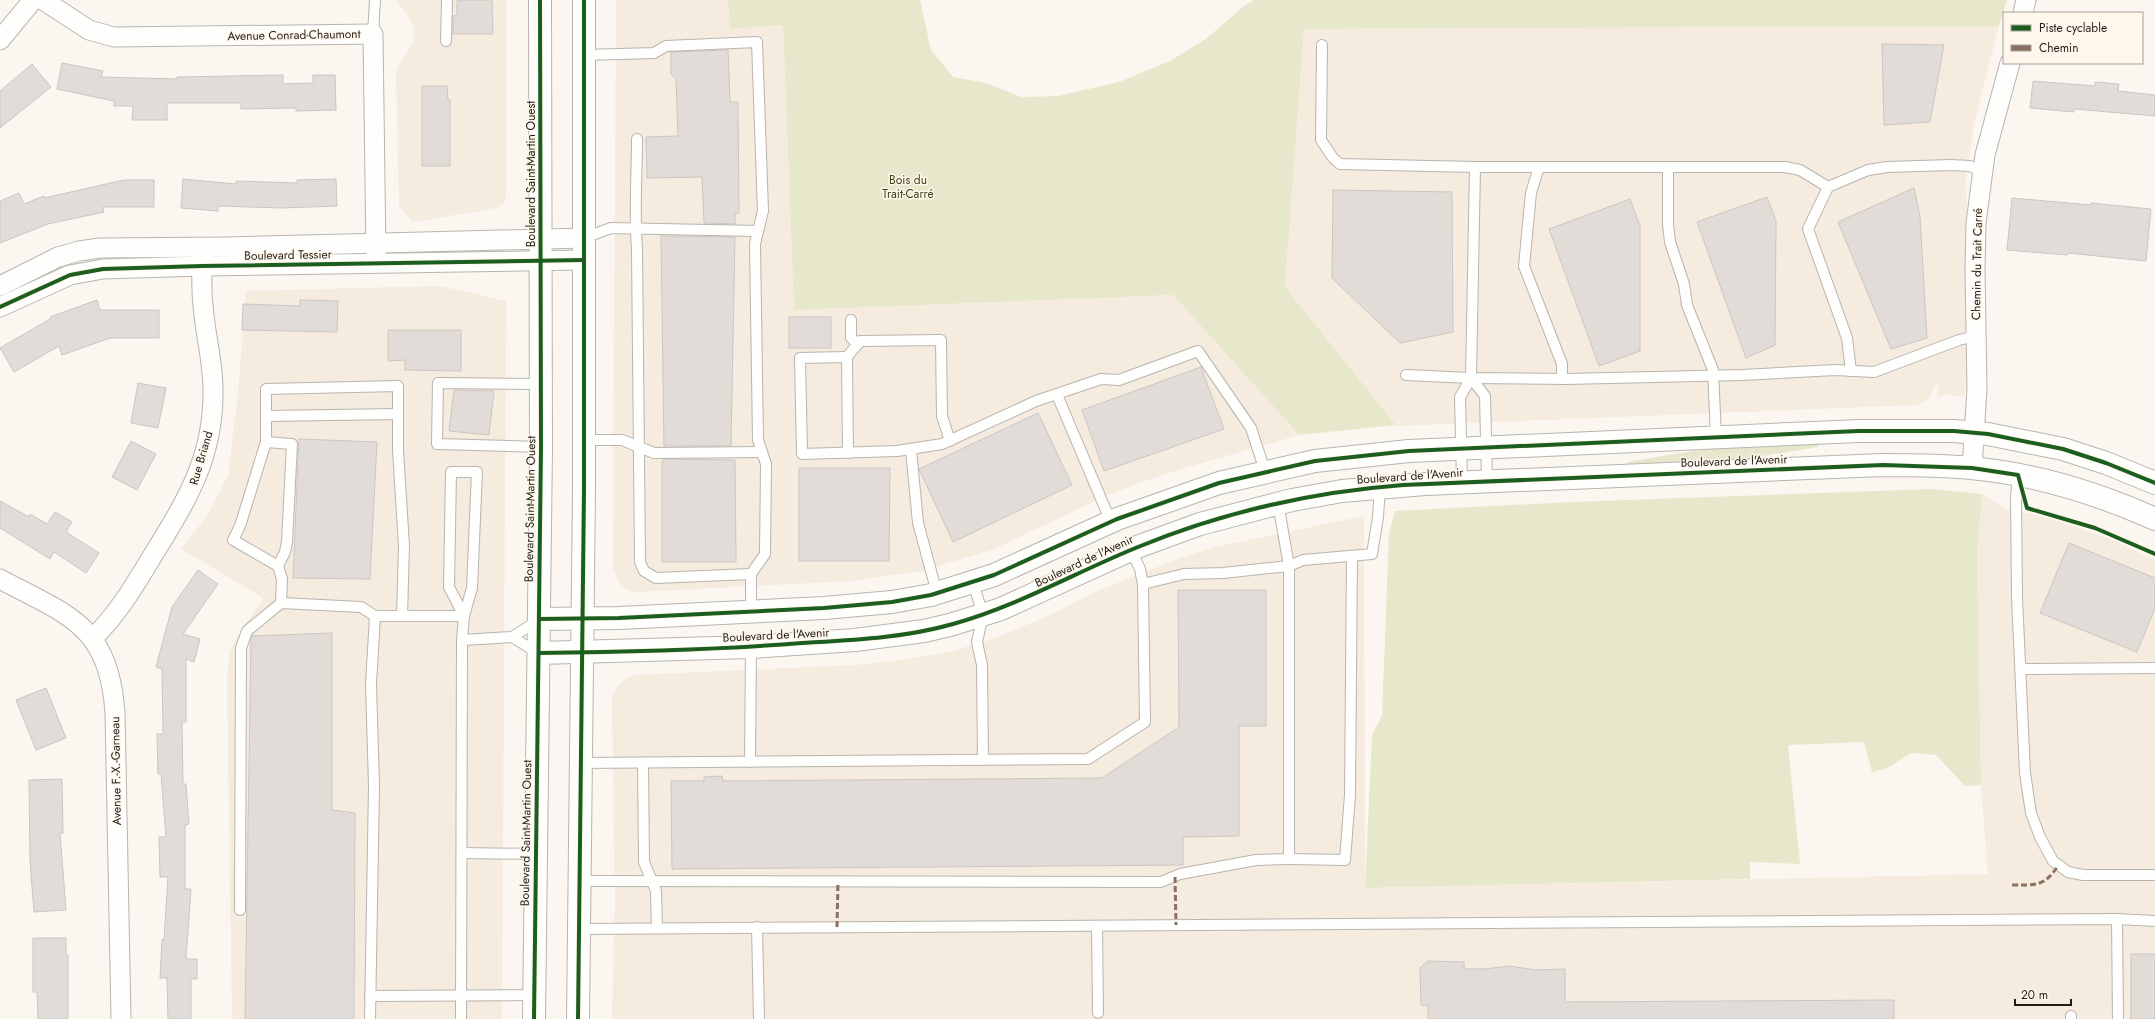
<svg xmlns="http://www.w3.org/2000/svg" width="2155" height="1019" viewBox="0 0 2155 1019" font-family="Jost,sans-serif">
<rect width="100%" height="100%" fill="#fbf6f0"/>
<g fill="#f5ebde">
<path d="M396 0H506V191L505 202 496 208 413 222 399 206 396 69 413 43 414 32 411 20Z"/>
<path d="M616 0H728L730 29 783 25 794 310 1173 295 1299 435 1168 473 1112 493 992 550 921 571 852 581 637 592 627 590 619 583 613 568Z"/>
<path d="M1999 26 1974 124 1966 177 1968 355 1967 388 1963 397 1948 394 1937 397 1939 385 1934 386 1931 396 1925 401 1917 405 1397 426 1285 287 1304 29Z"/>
<path d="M440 286 506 301 502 1019H232L227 679 230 652 236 639 263 598 181 549 207 516 228 476 238 393 246 291Z"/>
<path d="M1982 494 2008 510 2028 513 2065 523 2110 539 2155 560V1019H612L615 899 612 700 616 688 624 680 635 675 856 665 908 659 953 651 992 639 1046 617 1093 593 1180 558 1215 547 1364 516 1365 888 1988 874 1981 785 1977 553Z"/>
</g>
<g fill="#e7e8cb">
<path d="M728 0H920L931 50 953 77 986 83 1021 97 1058 96 1119 82 1170 61 1207 38 1244 6 1254 0H2007L1999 26 1304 29 1285 287 1396 425 1299 435 1173 295 794 310 783 25 730 29Z"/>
<path d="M1818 444V447L1740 460 1627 465V462L1705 449Z"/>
<path d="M1931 489 1982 494 1977 553 1981 785 1965 786 1936 755 1912 753 1887 768 1872 772 1864 742 1788 745 1800 864 1750 862V879L1365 888 1372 735 1382 716 1389 533 1395 511 1572 502Z"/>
</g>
<g fill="#e1dcd8" stroke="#cbc6c2">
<path d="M460 0H492L493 34H453V16L457 15V1Z"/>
<path d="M1882 44 1944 45 1930 122 1884 125Z"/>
<path d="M728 50 730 102H738L739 213H735V224L704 223 702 177 647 178 646 137 678 136 676 79 671 74V52Z"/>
<path d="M62 63 103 71 101 77 177 79V77L283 75V84L313 83V75H335L336 110 296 111V108L241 109V103H167V120H132L133 106H114V101L57 89Z"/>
<path d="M32 64 51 87 0 128V91Z"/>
<path d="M2033 81 2095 86V82L2119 84 2118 91 2155 95V116L2074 109V112L2030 108Z"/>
<path d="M422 86H447L448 100H450V166H422Z"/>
<path d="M183 179 236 184V181L297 183V180L336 179 337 206 281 208 218 206V211L181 208Z"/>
<path d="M124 180H154V207H103L104 212 48 224 0 243V201L19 193 24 204 44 196V198Z"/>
<path d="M1914 188 1920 217 1927 338 1891 349 1838 222Z"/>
<path d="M1333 190 1452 192 1453 332 1400 343 1332 278Z"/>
<path d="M1767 197 1776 221 1775 345 1746 358 1697 222Z"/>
<path d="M2012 198 2091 205V203L2151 209 2146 261 2068 253 2067 255 2007 250Z"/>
<path d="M1630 199 1640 226V351L1599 366 1549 229Z"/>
<path d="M661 236 735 237 731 446H664Z"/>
<path d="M97 300 100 310H159V338H110L62 355 59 346 14 372 0 348 50 319V317Z"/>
<path d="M300 300 338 301 337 332 242 330 243 304 300 306Z"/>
<rect x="789" y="317" width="42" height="31"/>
<path d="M388 330H461V371L405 370V360L388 361Z"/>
<path d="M1201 367 1224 429 1104 471 1082 410Z"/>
<path d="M138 383 166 388 158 428 131 423Z"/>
<path d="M454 390 494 391 489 435 449 431Z"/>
<path d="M1038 413 1072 485 953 542 919 469Z"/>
<path d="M299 439 377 442 370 579 293 578Z"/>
<path d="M131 441 156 454 137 490 112 477Z"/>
<path d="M664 459 735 460 736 562H662V461Z"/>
<path d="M799 468H890L889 561H799Z"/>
<path d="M0 501 29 517 30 514 47 524 55 512 72 522 66 532 99 553 86 573 54 552 50 559 0 528Z"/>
<path d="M2069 543 2155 578V608L2137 652 2040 613Z"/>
<path d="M198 570 218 584 183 634 200 639 194 662 186 659V722H182L183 784H186L189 824 185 825V889H191L186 959H197V979H191V1019H168L167 978H160L162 939 164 940 168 877H160L159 837H166L161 774H158L157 734H163L162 669 156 667 172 607Z"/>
<path d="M1178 590H1266V726H1239V836L1183 837V865L672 869 671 781H704V777L722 776 723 781 1102 778 1179 727Z"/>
<path d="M332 633V810L355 813 354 1019H245L251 639 252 636Z"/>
<path d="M46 688 66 738 36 750 16 700Z"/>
<path d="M62 779 63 833H60L66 910 34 912 30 860 29 780Z"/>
<path d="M33 938H66V955H68V1019H38L37 992H33Z"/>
<rect x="2131" y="954" width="24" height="65"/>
<path d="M1428 961 1464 962V969H1484L1510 966 1535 970 1565 969V1002L1894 1000V1019H1428V1005H1421L1420 968Z"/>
</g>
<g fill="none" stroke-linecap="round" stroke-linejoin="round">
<defs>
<g id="service">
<path d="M373 34 375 0"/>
<path d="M446 41 447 0"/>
<path d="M1322 45 1321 140 1333 158 1340 164 1475 167H1785L1800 170 1828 187"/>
<path d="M584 55 654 53 666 46 757 42 763 211 755 244 758 440 766 464 765 554 751 574V612"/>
<path d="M637 139C637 175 634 213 637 249L640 562 644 571 656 578 751 574"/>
<path d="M1539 167 1531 193 1524 266 1562 364V379"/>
<path d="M1668 167V224L1670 242 1684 284 1687 305 1713 370 1716 437"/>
<path d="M584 238 611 228 758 231"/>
<path d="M851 320V338L858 344"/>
<path d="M847 357 800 358 802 454 897 451 942 444 1036 401 1101 379 1119 380 1198 351 1251 428 1265 471"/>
<path d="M1851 371 1847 338 1808 229 1828 187 1868 170 1887 167 1951 165 1970 166 1982 172"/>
<path d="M1406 375 1471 378 1565 379 1742 375 1835 370 1874 372 1959 340 1976 336"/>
<path d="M1471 378 1475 167"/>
<path d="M1057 395 1111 522"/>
<path d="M266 416V389L398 386V414"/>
<path d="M584 440H622L654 453 762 452"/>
<path d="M266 442 292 444 287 542 285 552 278 566"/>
<path d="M541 447 437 444 438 383 541 384"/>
<path d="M911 450 918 523 937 593"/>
<path d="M848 453 847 357 860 341 941 340 942 416 950 441"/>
<path d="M2018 475 2016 497 2017 597 2025 773 2031 813 2040 837 2053 861 2068 872 2083 875H2155"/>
<path d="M1462 482 1460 397 1471 378 1485 396 1487 481"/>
<path d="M973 583 983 615 977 642 982 665 983 760"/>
<path d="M1143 584 1184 574 1223 573 1289 566 1303 560 1372 554 1378 517 1380 487"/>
<path d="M281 603 282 579 278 566 233 540 240 526 266 442V416L398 414V450L404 546 402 616"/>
<path d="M512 637 538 653"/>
<path d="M462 640 512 637 539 620"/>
<path d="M2021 669 2155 668"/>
<path d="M750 762 751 647"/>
<path d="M580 763 1088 759 1145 722 1143 584 1140 569 1131 550"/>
<path d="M643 763 644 862 656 891 657 928"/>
<path d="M462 853 536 854"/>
<path d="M1289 859 1345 860 1350 795 1352 556"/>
<path d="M580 881 1161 882 1180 874 1256 860 1289 859V566L1278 503"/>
<path d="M240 910 241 648 247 631 281 603 361 607 375 616H464"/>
<path d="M2117 919 2118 1019"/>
<path d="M1097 926 1098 1013"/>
<path d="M757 927 759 1019"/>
<path d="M579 929 2117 919 2155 921"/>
<path d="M370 996 535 995"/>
<path d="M2071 1016V1019"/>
<path d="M370 1019 374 786 371 684 375 616"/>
<path d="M461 1019 462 640 464 616 472 588 477 472H451L449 587 464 616"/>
</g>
<g id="minor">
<path d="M43 0 89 30 114 37 373 34 376 256"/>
<path d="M2023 13 2026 0"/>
<path d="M0 40 33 0"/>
<path d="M0 286 58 257 79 251 100 248 227 247 584 238"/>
<path d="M0 307 70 275 103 269 202 266 584 260"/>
<path d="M1972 468 1977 389 1975 269 1976 223 1985 155 2010 63"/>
<path d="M0 579C69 616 108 624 115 712L121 1019"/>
<path d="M93 638C117 615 133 588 150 560 185 503 214 459 213 390 213 361 205 334 203 305 201 289 202 271 202 254"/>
</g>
<g id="tertiary">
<path d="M539 619 619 618 824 608 892 602 931 595 994 575 1117 519 1219 483 1315 461 1409 451 1859 431H1954L1988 434 2063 449 2106 463 2155 483"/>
<path d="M539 653 751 647 855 640 924 631 950 625 1001 609 1137 547 1200 524 1292 500 1342 491 1425 484 1883 465C1912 465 1942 465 1971 468 2035 474 2097 493 2155 519"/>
</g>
<g id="secondary">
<path d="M534 1019 541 447 540 0"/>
<path d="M578 1019 584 490V0"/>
</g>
</defs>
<use href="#service" stroke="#b8b4af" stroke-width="12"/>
<use href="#minor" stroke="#b8b4af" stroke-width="21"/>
<use href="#tertiary" stroke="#b8b4af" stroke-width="24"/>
<use href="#secondary" stroke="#b8b4af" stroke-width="24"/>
<use href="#service" stroke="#fefefd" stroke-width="10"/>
<use href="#minor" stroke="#fefefd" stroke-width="19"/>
<use href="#tertiary" stroke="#fefefd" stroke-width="22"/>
<use href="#secondary" stroke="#fefefd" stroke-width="22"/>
<g stroke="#8d6e63" stroke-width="3" stroke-dasharray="6 3" stroke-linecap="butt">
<path d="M1175 877 1176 925"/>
<path d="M2012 885C2035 885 2044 887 2058 866"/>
<path d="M837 927 838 882"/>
</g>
<defs>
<g id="cycleway">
<path d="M0 307 70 275 103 269 202 266 584 260"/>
<path d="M539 619 619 618 824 608 892 602 931 595 994 575 1117 519 1219 483 1315 461 1409 451 1859 431H1954L1988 434 2063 449 2106 463 2155 483"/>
<path d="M539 653C627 652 715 650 802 643 853 640 904 638 953 624 1018 606 1076 572 1138 547 1223 512 1312 492 1403 485L1883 465 1972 468 2018 475 2027 508 2095 528 2155 554"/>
<path d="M534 1019 541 447 540 0"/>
<path d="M578 1019 584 490V0"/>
</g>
</defs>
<use href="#cycleway" stroke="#fff7ec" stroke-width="6"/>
<use href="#cycleway" stroke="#1b5e20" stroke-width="4"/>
</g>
<g text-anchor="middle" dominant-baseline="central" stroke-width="3" stroke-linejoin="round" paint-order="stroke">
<g font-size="12" fill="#201d18" stroke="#fff7ec">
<text transform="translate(294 35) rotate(-1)">Avenue Conrad-Chaumont</text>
<text transform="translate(531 174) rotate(-90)">Boulevard Saint-Martin Ouest</text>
<text transform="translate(288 255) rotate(-1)">Boulevard Tessier</text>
<text transform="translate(1977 264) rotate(-89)">Chemin du Trait Carré</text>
<text transform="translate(201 458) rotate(-74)">Rue Briand</text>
<text transform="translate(1734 461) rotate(-2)">Boulevard de l'Avenir</text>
<text transform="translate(1410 476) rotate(-4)">Boulevard de l'Avenir</text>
<text transform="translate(530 509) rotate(-89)">Boulevard Saint-Martin Ouest</text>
<text transform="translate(1084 561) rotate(-25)">Boulevard de l'Avenir</text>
<text transform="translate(776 635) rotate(-3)">Boulevard de l'Avenir</text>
<text transform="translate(116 771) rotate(-91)">Avenue F.-X.-Garneau</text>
<text transform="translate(526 833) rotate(-89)">Boulevard Saint-Martin Ouest</text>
</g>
<g font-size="12" fill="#3e4216" stroke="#fff7ec">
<text x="908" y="180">Bois du<tspan x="908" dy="14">Trait-Carré</tspan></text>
</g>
</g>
<rect x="2003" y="12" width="140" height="52" fill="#fff7ec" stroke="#a6a097"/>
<rect x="2011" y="25" width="20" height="6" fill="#1b5e20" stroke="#a6a097"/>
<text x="2039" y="32" font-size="12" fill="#201d18">Piste cyclable</text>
<rect x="2011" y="45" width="20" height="6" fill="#8d6e63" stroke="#a6a097"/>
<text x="2039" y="52" font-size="12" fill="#201d18">Chemin</text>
<path d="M2015 999v6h56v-6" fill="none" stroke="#201d18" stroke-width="2"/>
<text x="2021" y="999" font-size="12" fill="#201d18" stroke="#fff7ec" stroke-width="3" paint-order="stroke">20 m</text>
</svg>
